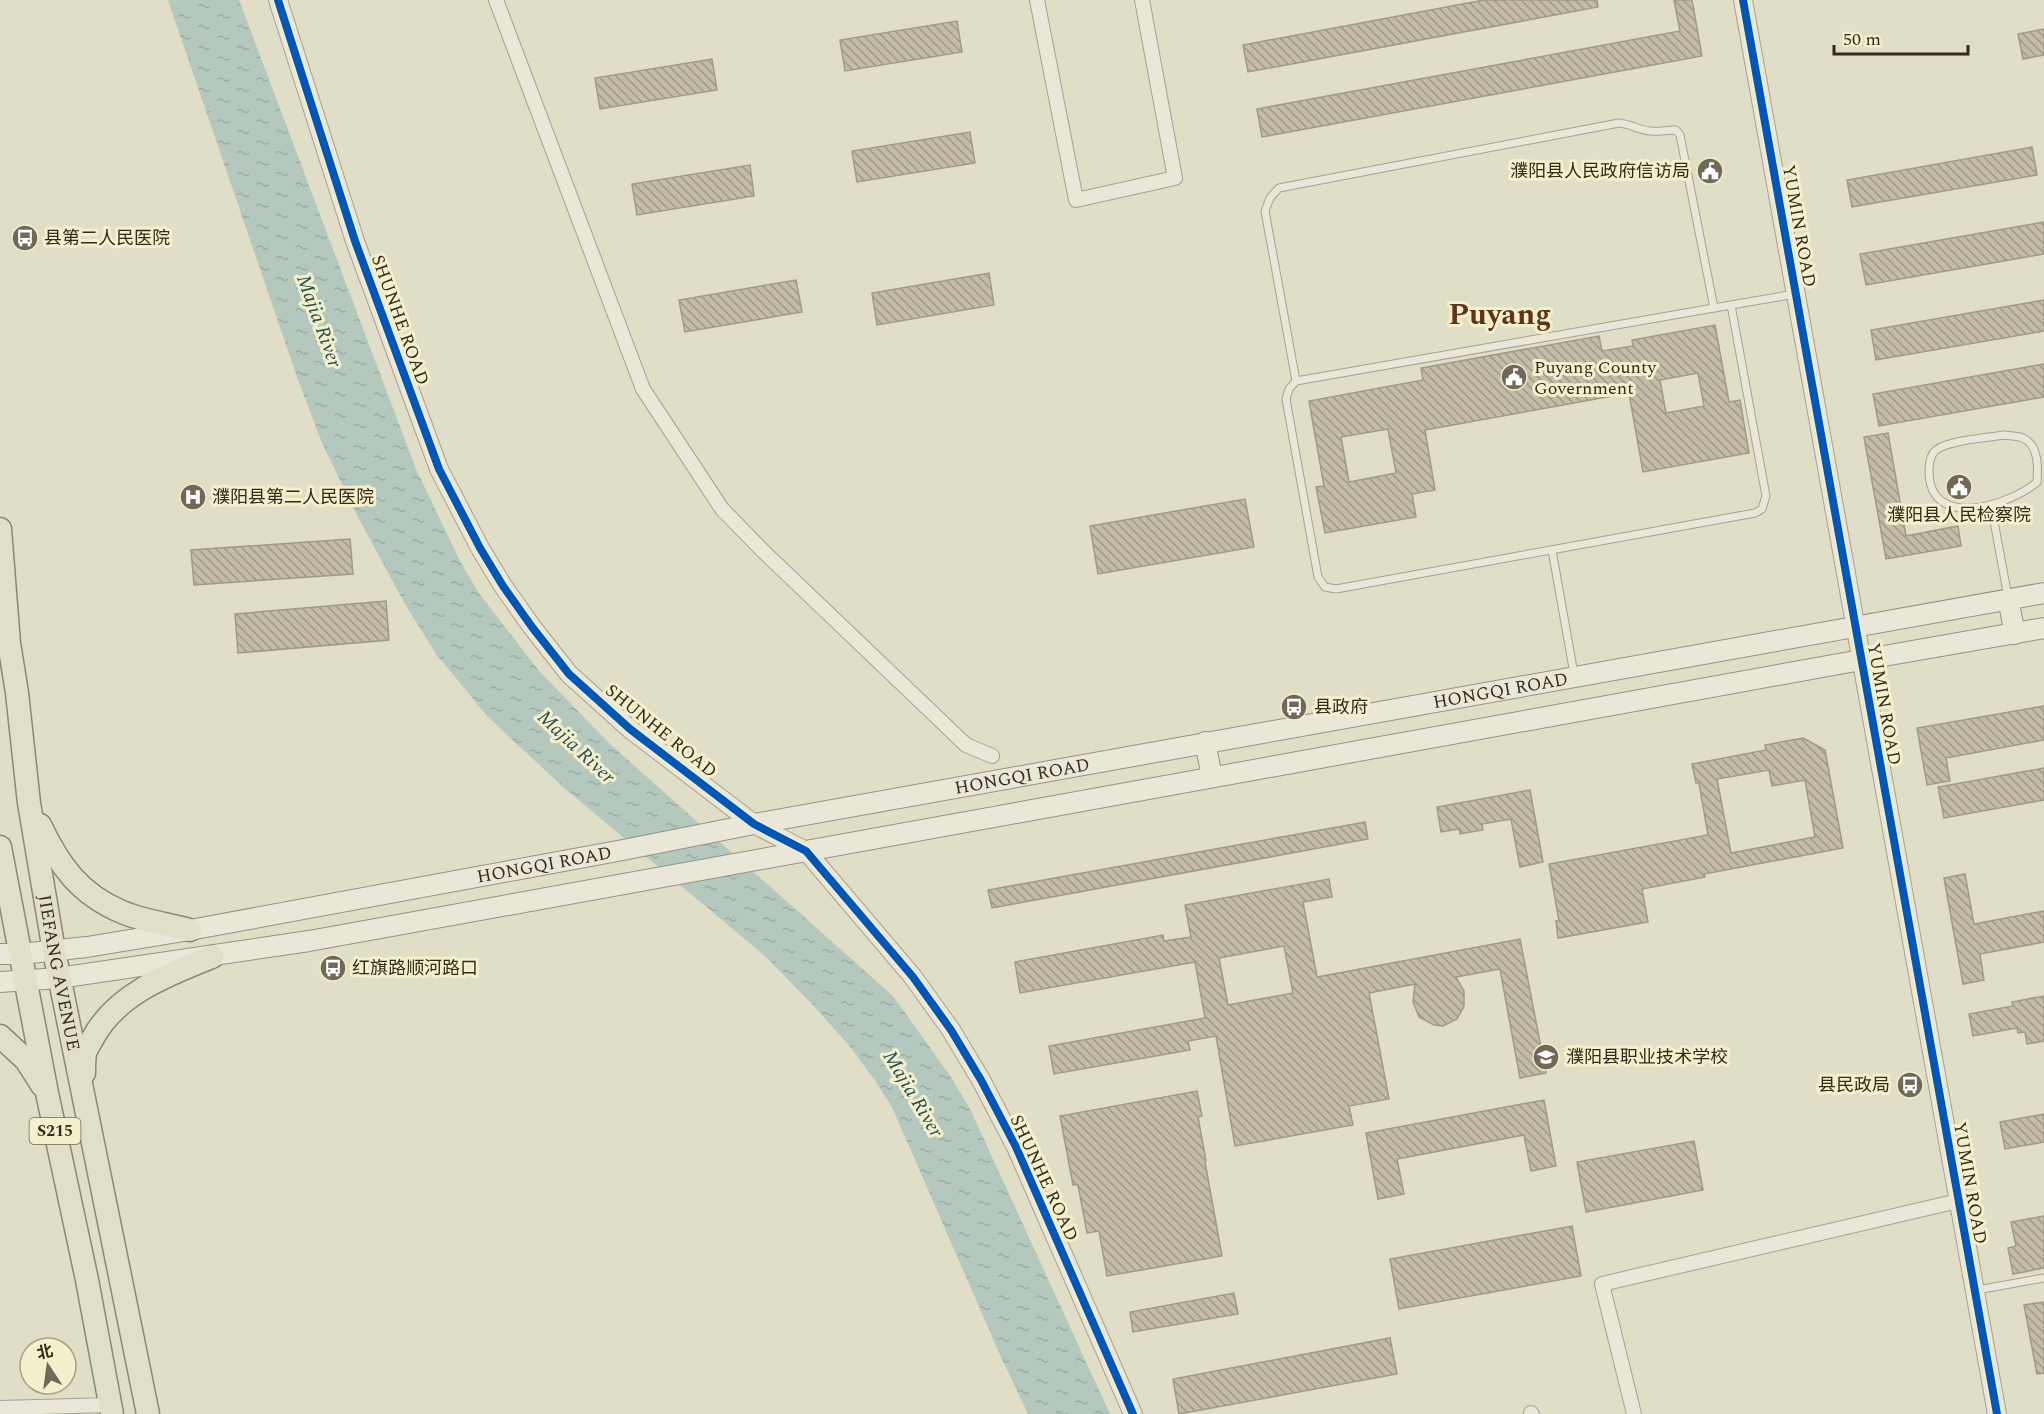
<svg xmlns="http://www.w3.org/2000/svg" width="2044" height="1414" viewBox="0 0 2044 1414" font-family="Spectral,'Noto Sans SC',serif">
<defs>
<pattern id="water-ripples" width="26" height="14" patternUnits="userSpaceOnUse" patternTransform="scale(1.5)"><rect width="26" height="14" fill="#b4c8be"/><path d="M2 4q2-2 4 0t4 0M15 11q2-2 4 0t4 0" fill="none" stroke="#9baca3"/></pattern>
<pattern id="building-back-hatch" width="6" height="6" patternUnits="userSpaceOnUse" patternTransform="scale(1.5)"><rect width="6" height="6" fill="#c4bca8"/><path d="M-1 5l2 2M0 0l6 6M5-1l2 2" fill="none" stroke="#a09988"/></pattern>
</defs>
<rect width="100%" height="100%" fill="#e1dec7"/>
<path fill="url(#water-ripples)" d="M168 0H239L416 469 460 561 478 592 539 671 610 744 893 996 951 1077 970 1109 1110 1414H1028L1000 1355 892 1107 874 1079 847 1043 811 1003 765 956 563 787 488 717 436 654 405 604 359 519 322 443 297 377Z"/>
<g fill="url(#building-back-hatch)" stroke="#a19987" stroke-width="1.5" fill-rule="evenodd">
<path d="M1484 0H1597L1598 7 1248 72 1243 45Z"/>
<path d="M1674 0H1692L1702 56 1262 137 1257 109 1680 31Z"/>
<path d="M957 21 962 52 845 71 840 40Z"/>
<path d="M2044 29V55L2023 59 2018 34Z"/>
<path d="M712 59 717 90 600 109 595 78Z"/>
<path d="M970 132 975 163 857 182 852 151Z"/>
<path d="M2032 147 2037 175 1852 207 1847 180Z"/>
<path d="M750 165 754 196 637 215 632 184Z"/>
<path d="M2044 222V254L1866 285 1860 254Z"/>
<path d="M989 273 994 305 877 325 872 293Z"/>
<path d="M796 280 802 312 685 332 679 300Z"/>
<path d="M2044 300V331L1876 360 1871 330Z"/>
<path d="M1715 325 1729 402 1740 400 1749 453 1643 472 1629 393 1425 430 1435 490 1412 494 1416 517 1325 533 1316 487 1324 486 1309 401 1423 380 1421 368 1599 336 1602 351 1633 346 1632 340ZM1698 373 1704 406 1666 413 1660 380ZM1388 429 1396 473 1349 482 1341 437Z"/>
<path d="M2044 364V397L1879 426 1873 394Z"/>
<path d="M1888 433 1906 536 1958 526 1961 546 1886 559 1864 437Z"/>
<path d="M1245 499 1254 547 1098 574 1090 526Z"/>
<path d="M350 539 353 574 194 585 191 550Z"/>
<path d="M386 601 389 640 238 653 235 614Z"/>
<path d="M2044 706V740L1946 758 1950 781 1927 785 1917 728Z"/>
<path d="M1803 738 1825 750 1843 848 1704 874 1705 877 1642 889 1648 922 1558 938 1556 921H1559L1549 864 1708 835 1699 783H1696L1692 764 1766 750 1765 745ZM1769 770 1772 786 1805 780 1815 837 1731 853 1717 779Z"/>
<path d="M2044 768V800L1944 818 1938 787Z"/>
<path d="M1530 790 1543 862 1520 867 1511 819 1482 824 1483 830 1460 834 1459 829 1441 832 1437 807Z"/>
<path d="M1365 822 1368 839 992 908 988 890Z"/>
<path d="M1965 874 1974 924 2044 911V942L1980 954 1984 980 1963 984 1944 878Z"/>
<path d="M1329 879 1332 897 1303 902 1317 977 1520 939 1546 1073 1520 1078 1500 969 1456 977 1464 991V1006L1457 1019 1443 1026 1434 1025 1419 1017 1413 1002 1415 984 1369 993 1389 1099 1349 1106 1353 1125 1235 1146 1216 1036 1188 1041 1190 1050 1054 1074 1049 1046 1205 1018 1195 962 1020 993 1015 962 1163 935 1164 941 1191 937 1185 905ZM1284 946 1293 993 1228 1005 1219 958Z"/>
<path d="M2044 996V1041L2027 1044 2025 1032 2018 1033 2017 1028 1973 1036 1969 1014 2013 1006 2012 1002Z"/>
<path d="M1197 1091 1202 1116 1198 1117 1206 1161 1205 1162 1222 1256 1107 1276 1099 1231 1087 1233 1078 1185H1073L1060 1116Z"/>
<path d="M1544 1100 1556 1166 1531 1171 1524 1135 1397 1159 1404 1194 1378 1199 1366 1133Z"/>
<path d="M2044 1114V1142L2005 1149 2000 1122Z"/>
<path d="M1694 1141 1703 1190 1586 1212 1577 1162Z"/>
<path d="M2044 1216V1268L2013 1274 2008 1248 2016 1246 2011 1222Z"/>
<path d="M1572 1226 1581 1276 1399 1309 1390 1259Z"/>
<path d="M1234 1293 1238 1314 1133 1332 1130 1312Z"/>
<path d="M2044 1302V1373L2037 1374 2024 1305Z"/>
<path d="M1390 1338 1397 1374 1179 1414 1173 1379Z"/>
</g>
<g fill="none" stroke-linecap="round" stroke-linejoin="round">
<defs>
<g id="service">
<path d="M1731 305 1766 496 1762 509 1755 513 1336 589 1325 587 1318 577 1286 399 1289 389 1296 381 1731 305 1795 294"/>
<path d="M1296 381 1265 211 1270 198 1279 188 1619 123C1631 124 1639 130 1650 131 1658 132 1667 130 1676 130L1680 135 1714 308"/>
<path d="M2004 435C2009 436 2018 436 2023 438 2039 445 2038 468 2037 482 2009 506 1929 531 1929 471 1929 463 1930 455 1936 450 1950 440 1986 438 2004 435Z"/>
<path d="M1991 505 2008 597"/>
<path d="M1552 550 1574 674"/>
<path d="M1977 1290 2044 1278"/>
</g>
<g id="minor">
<path d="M496 0 643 389 722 509 763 551 966 745 992 756"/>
<path d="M1037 0 1076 200 1175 178 1142 0"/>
<path d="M0 1408 111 1405"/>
<path d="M1531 1413 1532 1414"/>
<path d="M1634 1414 1602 1284 1958 1201"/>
</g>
<g id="tertiary">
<path d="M278 0 355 241 439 469 480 548 503 586 532 627 569 674 630 729 754 824 806 851 913 977 951 1030 981 1080 1016 1147 1133 1414"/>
<path d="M1743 0 1997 1414"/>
</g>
<g id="secondary">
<path d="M2008 599 2015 634"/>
<path d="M1205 742 1212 777"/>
<path id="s1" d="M0 954H21L87 947 190 930 623 850 754 824 2044 593"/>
<path d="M0 982 59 978 309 941 1861 660 2044 628"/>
</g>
<g id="primary">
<path id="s2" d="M0 529 9 643 17 693 29 803 54 951 148 1414"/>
<path d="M40 825C59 865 79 894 122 912 143 921 168 924 190 930"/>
<path d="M0 847 47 1093 87 1280 112 1414"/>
<path d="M0 1036 26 1060 42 1085"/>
<path d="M84 1073C84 1067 84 1060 85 1054 86 1049 90 1043 93 1038 116 994 169 974 212 957"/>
</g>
</defs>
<use href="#service" stroke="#a5a191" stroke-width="9"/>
<use href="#minor" stroke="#a5a191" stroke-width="16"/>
<use href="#tertiary" stroke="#a5a191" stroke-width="20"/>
<use href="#secondary" stroke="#959181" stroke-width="22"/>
<use href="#primary" stroke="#8b8778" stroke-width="25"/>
<use href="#service" stroke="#eae7d9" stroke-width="7"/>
<use href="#minor" stroke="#eae7d9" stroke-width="14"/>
<use href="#tertiary" stroke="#eae7d9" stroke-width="18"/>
<use href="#secondary" stroke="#eae7d9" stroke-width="20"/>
<use href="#primary" stroke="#e1deca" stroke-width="22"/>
<defs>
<g id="cycleway">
<path d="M278 0 355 241 439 469 480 548 503 586 532 627 569 674 630 729 754 824 806 851 913 977 951 1030 981 1080 1016 1147 1133 1414"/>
<path d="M1743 0 1997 1414"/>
</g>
</defs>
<use href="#cycleway" stroke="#f4efcc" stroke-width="11"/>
<use href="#cycleway" stroke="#0057b8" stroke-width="8"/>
</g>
<defs>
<symbol id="civic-disc" viewBox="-11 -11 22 22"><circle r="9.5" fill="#706957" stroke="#f4efcc"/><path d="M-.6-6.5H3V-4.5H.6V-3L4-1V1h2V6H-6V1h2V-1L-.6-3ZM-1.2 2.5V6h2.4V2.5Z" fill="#fff"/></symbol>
<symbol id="bus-disc" viewBox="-11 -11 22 22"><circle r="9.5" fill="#706957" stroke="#f4efcc"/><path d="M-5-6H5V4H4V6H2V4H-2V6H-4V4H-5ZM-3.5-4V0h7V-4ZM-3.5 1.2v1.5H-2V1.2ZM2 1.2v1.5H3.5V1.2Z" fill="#fff"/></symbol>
<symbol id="hospital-disc" viewBox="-11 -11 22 22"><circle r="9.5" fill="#706957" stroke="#f4efcc"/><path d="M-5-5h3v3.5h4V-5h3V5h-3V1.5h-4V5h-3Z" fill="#fff"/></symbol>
<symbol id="school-disc" viewBox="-11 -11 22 22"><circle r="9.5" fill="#706957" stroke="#f4efcc"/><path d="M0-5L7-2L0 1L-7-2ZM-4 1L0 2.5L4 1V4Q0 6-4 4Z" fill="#fff"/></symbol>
</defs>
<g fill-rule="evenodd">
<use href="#civic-disc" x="1695" y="156" width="30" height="30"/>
<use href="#bus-disc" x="10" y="223" width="30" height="30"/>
<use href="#civic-disc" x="1499" y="362" width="30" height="30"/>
<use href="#civic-disc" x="1944" y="472" width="30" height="30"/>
<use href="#hospital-disc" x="178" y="482" width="30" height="30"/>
<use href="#bus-disc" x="1279" y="692" width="30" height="30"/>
<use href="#bus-disc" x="318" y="953" width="30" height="30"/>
<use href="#school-disc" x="1531" y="1042" width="30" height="30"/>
<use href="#bus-disc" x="1895" y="1070" width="30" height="30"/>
</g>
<g text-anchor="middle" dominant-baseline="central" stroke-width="6" stroke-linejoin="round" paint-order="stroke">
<rect fill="#f4efcc" stroke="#6d6550" stroke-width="1.5" x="29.5" y="1118" width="51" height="26" rx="4.5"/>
<g font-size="16" font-weight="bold" fill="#332a1b">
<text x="55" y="1131">S215</text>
</g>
<g font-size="18" fill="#332a1b" stroke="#f4efcc" text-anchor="start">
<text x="1690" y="171" text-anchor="end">濮阳县人民政府信访局</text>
<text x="44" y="238">县第二人民医院</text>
<text x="1534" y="367">Puyang County<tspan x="1534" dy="21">Government</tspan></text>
<text x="212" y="497">濮阳县第二人民医院</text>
<text x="1959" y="515" text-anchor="middle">濮阳县人民检察院</text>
<text x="1314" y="707">县政府</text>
<text x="352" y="968">红旗路顺河路口</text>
<text x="1566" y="1057">濮阳县职业技术学校</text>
<text x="1890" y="1085" text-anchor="end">县民政局</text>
</g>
<g font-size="18" fill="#332a1b" stroke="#f4efcc">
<text transform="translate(1799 226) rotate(80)">YUMIN ROAD</text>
<text transform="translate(400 320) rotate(70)">SHUNHE ROAD</text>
<text stroke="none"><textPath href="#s1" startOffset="1524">HONGQI ROAD</textPath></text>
<text transform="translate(1884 704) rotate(80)">YUMIN ROAD</text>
<text transform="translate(661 731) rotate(39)">SHUNHE ROAD</text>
<text stroke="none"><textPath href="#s1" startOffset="1038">HONGQI ROAD</textPath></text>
<text stroke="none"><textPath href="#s1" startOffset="552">HONGQI ROAD</textPath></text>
<text stroke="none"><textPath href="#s2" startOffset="448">JIEFANG AVENUE</textPath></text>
<text transform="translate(1044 1178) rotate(65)">SHUNHE ROAD</text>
<text transform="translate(1970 1183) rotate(80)">YUMIN ROAD</text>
</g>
<g font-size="20" font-style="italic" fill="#2a4f53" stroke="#f4efcc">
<text transform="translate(319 321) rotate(70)">Majia River</text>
<text transform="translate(576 747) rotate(43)">Majia River</text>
<text transform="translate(913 1094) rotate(59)">Majia River</text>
</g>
<g font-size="30" font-weight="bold" fill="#5f341b" stroke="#f4efcc">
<text x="1500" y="315">Puyang</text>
</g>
</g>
<g transform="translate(48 1366) rotate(347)"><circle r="28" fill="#f4efcc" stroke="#a7a085" stroke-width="1.5"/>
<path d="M0-4.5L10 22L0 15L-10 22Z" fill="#706957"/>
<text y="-9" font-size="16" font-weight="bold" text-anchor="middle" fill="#332a1b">北</text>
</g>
<path d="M1834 45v9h134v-9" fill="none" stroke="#332a1b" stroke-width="3"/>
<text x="1843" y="45" font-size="18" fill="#332a1b" stroke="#f4efcc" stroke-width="4.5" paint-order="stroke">50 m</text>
</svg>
